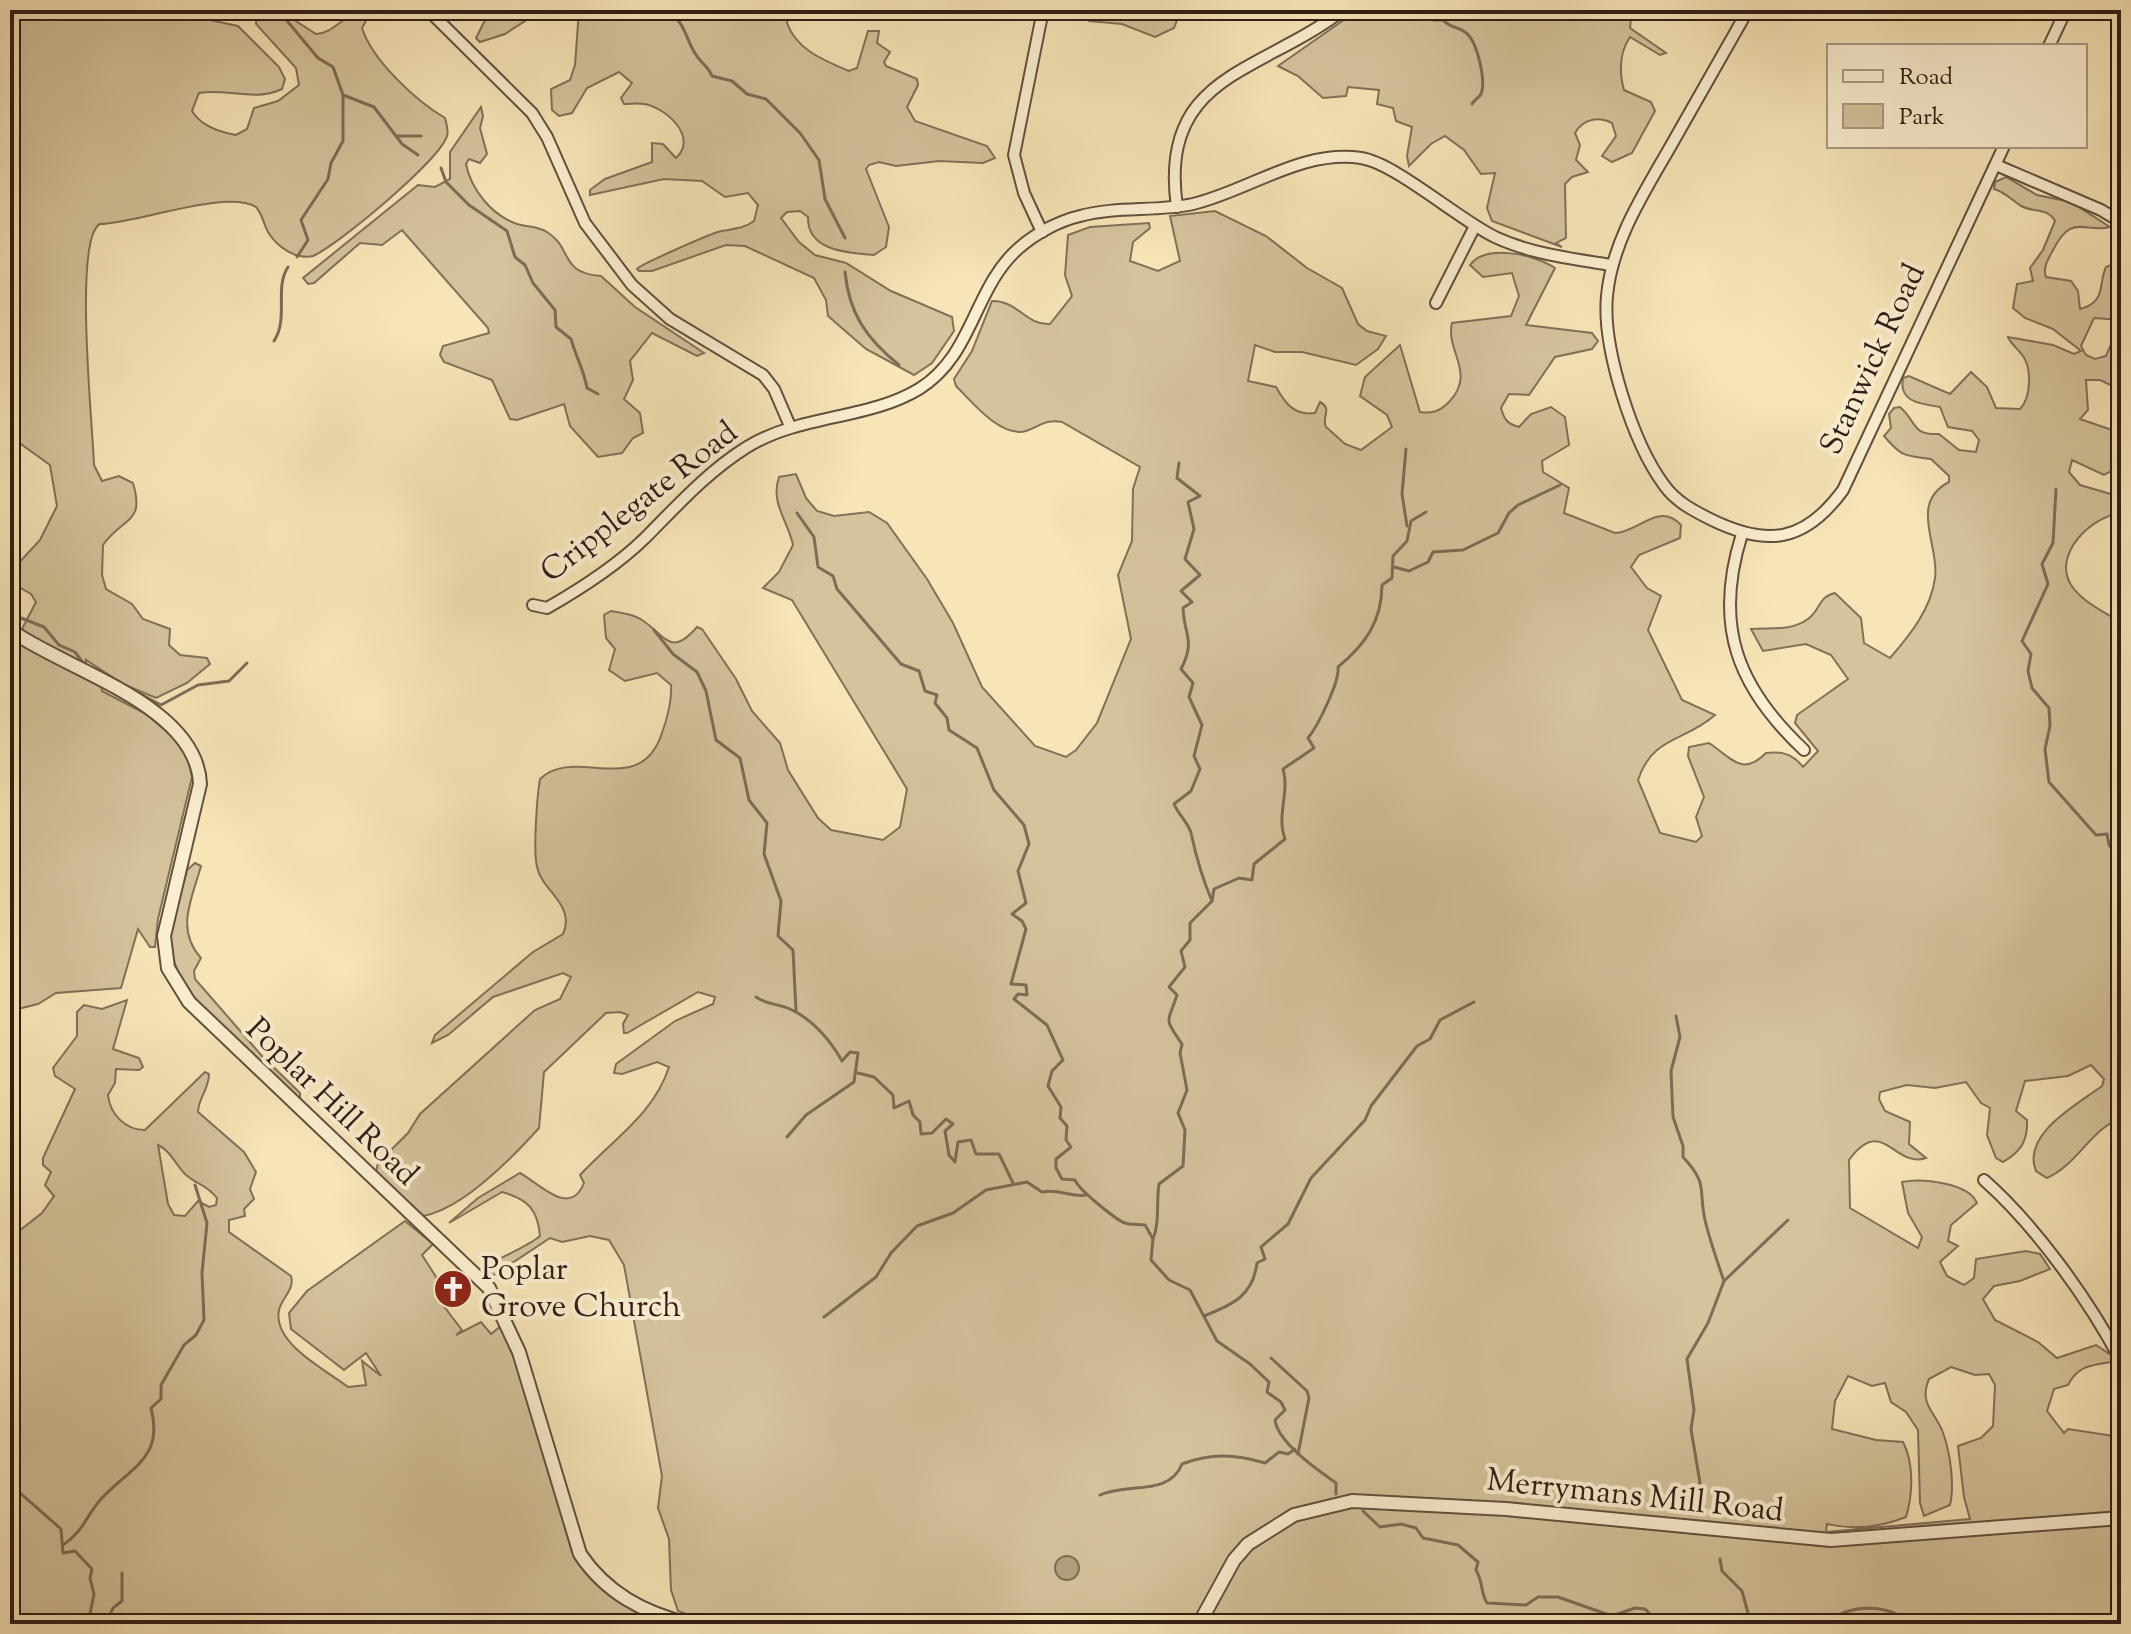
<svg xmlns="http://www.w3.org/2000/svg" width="2131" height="1634" viewBox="0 0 2131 1634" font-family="'Sorts Mill Goudy',serif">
<rect width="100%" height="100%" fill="#f7e5b7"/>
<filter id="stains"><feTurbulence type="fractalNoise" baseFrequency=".0025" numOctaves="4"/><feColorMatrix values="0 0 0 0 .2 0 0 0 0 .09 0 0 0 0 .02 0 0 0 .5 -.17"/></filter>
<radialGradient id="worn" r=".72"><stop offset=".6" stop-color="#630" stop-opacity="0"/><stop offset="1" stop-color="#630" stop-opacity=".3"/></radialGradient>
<g fill="#d5c39c" stroke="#827059" stroke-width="2" fill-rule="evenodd">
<path d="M10 10H206L205 19 238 26 279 67 285 79 282 89C256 102 226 88 199 93L192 111C201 126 219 132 236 135L247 129 254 108 278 101 299 85 296 68 256 24 257 10 280 11 316 34C339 32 343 10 372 10L362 28C372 60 416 101 445 118 446 123 449 130 447 136 439 161 338 245 313 256 296 260 277 247 268 232 263 223 263 215 256 207 226 189 138 223 100 224 73 238 93 429 94 465L102 481 119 476 133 483C145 524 124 516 103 545L102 575 106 589 132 604 143 619 170 629 169 645 180 655 207 658 210 664 187 683 156 698 123 684 86 660 87 679 101 686 102 691 146 714 178 741 187 755 192 777 158 919 155 947H150L138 929 121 988 56 993 38 1004 10 1011V623L21 631 36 602 31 594 10 582 15 567 40 540 57 506 50 465 18 442 10 441Z"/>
<path d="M498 10H542L505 34 480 42 476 38 484 22Z"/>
<path d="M579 10H802L789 17 787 23C797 51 826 61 849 71L857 68 868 31H879L877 43 890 52 884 62 886 66 917 79 918 85 907 107 915 121 987 146 995 158 983 163 939 161 896 166 879 162 869 165 866 169 889 227 886 247 874 255C848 253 807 251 808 217L800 211 787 212 781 218 799 242 815 255 846 263 891 291 952 317 954 331 932 363 914 375 866 349 828 316 826 300 814 278 745 246 726 245 652 271H639L637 269C641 264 708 235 718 232 730 229 744 229 754 221L758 205 748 193 725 197 702 181 664 179 590 195V190L605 179 652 162V143L663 144 676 158C699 137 665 107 644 104 637 103 631 104 624 104L621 98 632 83 619 72 587 88 572 113 559 116 552 110 551 89 570 80 575 65Z"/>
<path d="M1084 10 1135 14 1143 10H1181L1174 28 1155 37 1122 24 1089 21 1082 15Z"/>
<path d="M1358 10H1632L1630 28 1666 53 1660 55 1630 37C1619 53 1619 71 1624 90L1651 102 1655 111 1632 153 1612 162 1602 156 1616 136 1612 123C1598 116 1583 119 1575 133L1580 145 1576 160 1588 172 1572 177 1565 184 1566 238 1556 243 1562 247 1492 221 1487 208 1495 173 1481 174 1464 150 1445 136 1431 144 1409 166 1407 156 1412 127 1396 121 1393 108 1377 104 1379 90 1348 87 1346 96 1323 98 1298 76 1278 66Z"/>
<path d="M481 107 483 116 480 128 487 154 480 163 469 159 466 164C471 189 491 215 517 224 527 227 538 226 547 232 573 248 559 273 601 276L635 307 704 353 697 356 652 333 630 361 633 380 624 399 640 413 643 433 633 438 622 453 598 457 570 426 564 404 517 420 510 419 492 380 444 362 440 355 443 346 489 333 488 328 402 230 382 245 360 243 314 283 308 284 303 278 418 185 435 187 450 179V152Z"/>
<path d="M2006 177 2037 195 2071 202 2110 227C2084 234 2072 211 2052 252 2047 261 2043 268 2046 277L2071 281 2078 291 2080 309C2107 302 2098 283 2106 267L2121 262V320L2094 318 2081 346 2086 355 2095 359 2106 356 2112 342 2121 343V390L2100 380H2086L2088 410 2080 419 2121 433V466L2104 475 2072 460 2069 472 2080 485 2121 497V513C2092 516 2052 554 2071 585 2083 603 2104 611 2121 623V1118C2090 1130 2078 1164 2047 1178L2036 1171C2021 1134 2078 1104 2102 1086L2104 1079 2091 1065 2068 1076 2025 1081 2016 1111 2027 1120C2028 1142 2020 1152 2003 1162L1996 1158 1987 1135 1990 1108 1981 1103 1966 1082 1935 1088 1907 1085 1880 1092 1879 1099 1885 1111 1910 1122 1909 1144 1926 1158C1894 1169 1883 1114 1849 1160L1850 1208 1918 1248 1922 1237 1908 1213 1902 1182C1922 1178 1969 1183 1977 1203L1951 1225 1948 1241 1958 1246 1940 1262 1947 1276 1964 1285 1974 1278 1976 1259 2026 1251 2040 1254 2050 1269 2020 1281 1994 1286 1983 1299 1995 1320 2038 1342 2057 1358 2096 1345 2111 1355V1362C2091 1365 2078 1366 2068 1385L2054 1389 2047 1411 2064 1433 2068 1429 2121 1437V1624H688L686 1614 678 1611 671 1590 669 1539 658 1508 662 1476 624 1265 609 1240 590 1236 562 1242 550 1238 491 1277 485 1276 480 1271C483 1264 525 1249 540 1236 538 1209 527 1199 502 1192L449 1223 478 1198 520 1173C540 1184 570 1218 584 1183L580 1175C612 1140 654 1114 669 1067L657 1062 622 1074 614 1073 616 1064 675 1021 713 1004 715 997 698 992 627 1033H624L623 1024 628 1015 620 1012 606 1013 544 1072 539 1128C512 1158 463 1209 423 1216L376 1172 378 1163 408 1133 420 1114 535 1010 560 999 571 977 563 973 493 997 448 1035 432 1043 435 1035 533 952 563 934C576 905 542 891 537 867 533 850 537 797 540 779 575 745 640 800 662 733 667 719 672 700 671 685L657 673 625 681 609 670 615 649 606 638 604 615 611 611C621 613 633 614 642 620 667 637 671 657 697 627L702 629 736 679 752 711 780 743 788 770 818 818 831 830 883 840 900 827 907 789 792 600 763 588 779 572 793 545C788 521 770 503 779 477L796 474 806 498 817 511 834 516 869 512 887 523 927 579 953 623 982 687 1035 746 1066 757 1076 750 1097 723 1131 639 1118 575 1132 541 1133 489 1140 467 1062 422C1046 419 1040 426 1026 431 1001 438 973 403 956 386L954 379 972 351 992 301C1017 300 1027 326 1050 324L1072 296 1065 275 1068 235 1090 227 1149 223 1150 228 1133 242 1130 261 1158 271 1180 261 1170 216 1215 211 1266 236 1307 268 1342 288 1358 324 1367 331 1386 336 1378 349 1356 365 1302 352H1275L1255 345 1248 381 1276 387C1285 403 1294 416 1315 413L1320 402C1333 409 1321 417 1326 427L1345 444 1361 450 1392 427 1387 415 1360 396 1365 377 1400 345 1420 412C1432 414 1440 411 1449 402 1477 373 1445 351 1452 323L1511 316 1519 296 1512 273 1483 277 1470 265C1486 243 1536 255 1555 268L1526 325 1592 333 1598 341 1592 349 1555 357 1529 395 1509 394 1501 408C1504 419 1507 424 1519 427L1531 414 1551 407 1565 417 1569 445 1542 461 1543 472 1569 488 1564 513 1615 533C1637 533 1659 501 1681 525L1680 538 1639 555 1631 567 1647 588 1661 596 1648 630 1682 700 1715 715C1685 742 1653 735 1638 780L1660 833 1696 842 1702 836 1696 817 1704 797 1688 756 1689 747 1709 743C1732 758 1742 777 1766 753 1782 751 1793 754 1803 767L1818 751 1795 723 1797 715 1848 679 1831 655 1806 644 1763 651 1751 629C1770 627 1790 632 1808 619 1821 609 1818 597 1835 593L1861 618 1864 643 1890 658C1910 635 1931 609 1935 578 1940 546 1908 503 1949 482V476L1931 459C1904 455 1903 458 1884 436L1891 428 1889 414 1894 408 1900 407C1918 423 1911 435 1939 434L1959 450 1976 452 1979 440 1972 431 1948 427 1940 407C1923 404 1898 403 1903 378L1909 376 1950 394 1971 372 1987 387 1996 408 2020 409C2031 398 2032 369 2023 356 2018 349 2011 344 2008 337L2053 345 2074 354 2081 351 2053 329 2025 318 2013 308 2017 284 2033 281 2030 268 2043 250 2055 221C2047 207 2034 213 2021 206 2012 200 2003 191 1994 189L1995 182ZM1951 1367 1975 1375 1989 1374 1995 1385 1993 1426 1981 1438 1958 1446 1964 1497 1970 1519 1826 1532 1827 1524C1853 1530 1881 1527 1906 1517 1913 1494 1914 1463 1903 1442L1876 1440 1832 1429 1835 1401 1848 1376 1872 1386 1885 1383 1891 1402 1906 1412 1918 1430 1920 1503 1924 1516 1950 1505C1955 1485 1950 1450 1942 1430 1933 1410 1919 1403 1929 1379Z"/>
<path d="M195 863 201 866C192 899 175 929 201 958L194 971 195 979 262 1056 300 1093V1101C261 1064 172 999 170 941 169 918 182 893 187 870Z"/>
<path d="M127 1000 113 1049 139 1058 143 1067 139 1070 116 1069 115 1083 108 1095C110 1114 125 1130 145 1130L205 1072 209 1074C209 1090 198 1098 198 1112L244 1152 256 1172 250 1189 254 1199 244 1209 245 1216 229 1220V1232L291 1276C295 1290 282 1297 279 1310 272 1344 328 1371 348 1387L366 1385 362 1361 381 1376 366 1353 344 1370 291 1329 289 1313 307 1291 405 1221 433 1244 422 1255 438 1280 434 1287 436 1296 462 1330 456 1335 481 1322 491 1334 502 1325 532 1409 572 1552 590 1577 606 1591 663 1624H10V1238L42 1213 54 1196 45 1185 51 1172 43 1165V1158L75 1089 55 1076 53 1068 77 1036V1012L84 1005 102 1009ZM158 1145C171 1151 175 1164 185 1174 197 1185 206 1184 217 1198L216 1205 209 1207 198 1201 185 1216 174 1215 168 1204Z"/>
</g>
<circle fill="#b3a180" stroke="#7e6c56" stroke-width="2" cx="1067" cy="1568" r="12"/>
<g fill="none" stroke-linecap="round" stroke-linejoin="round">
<g stroke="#7e6c56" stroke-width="3">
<path d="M278 10 318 58 333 67 343 95V141L331 163 328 179 301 220 308 240 297 257"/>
<path d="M667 10C689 25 685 44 700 60 706 67 709 68 712 76L732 81 747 94 766 99 800 133 819 160 825 199 845 238"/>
<path d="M1417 10 1434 20H1443C1450 28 1457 26 1465 32 1478 41 1486 82 1481 94 1479 98 1474 100 1472 104"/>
<path d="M343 95 374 107 402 144 418 155"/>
<path d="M398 136H421"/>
<path d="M441 168 446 182 469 205 507 231 515 257 525 265 533 283 555 310 556 327 571 339C576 357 584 370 587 388L598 394"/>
<path d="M845 272C849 314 867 339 899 365"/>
<path d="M274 341C289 318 274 288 288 267"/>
<path d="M1406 449 1402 494 1407 526"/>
<path d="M1179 463 1177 478 1200 496 1188 502 1194 529 1185 559 1200 575 1181 591 1192 602 1183 608C1184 636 1196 640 1181 669L1193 683 1189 697 1202 725 1194 756 1200 769 1191 791 1174 804C1178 814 1189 824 1191 833 1196 856 1202 878 1212 901"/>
<path d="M2056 489 2053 543 2042 564 2048 584 2022 641 2031 654 2028 671 2032 688 2049 708 2050 726 2045 749 2049 782 2096 835 2107 834 2109 845 2121 859"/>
<path d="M797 513 814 537 818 567 833 576 837 589 901 664 919 671 925 691 937 695 935 703 947 718 949 730 977 748 994 790 1024 825 1029 844 1018 871 1026 903 1012 914 1022 921 1026 929 1011 984 1026 985 1027 995 1018 994 1014 999 1047 1025 1063 1060 1052 1071 1048 1086 1061 1107 1060 1118 1067 1126 1066 1140 1071 1147 1056 1159V1168L1062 1179 1075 1180C1078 1189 1116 1220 1125 1223 1130 1225 1140 1224 1145 1225L1153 1239 1151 1260 1169 1280 1190 1290 1217 1341 1250 1364 1269 1382 1267 1392 1281 1402 1285 1410 1275 1420C1278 1443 1318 1470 1336 1483V1494"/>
<path d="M1394 567 1409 571 1428 562 1433 552 1463 550 1498 533 1509 513 1518 505 1560 485"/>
<path d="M21 618 44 627 59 645 75 652 84 664"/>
<path d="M654 630 673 654 697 672 706 691 716 740 740 758 749 800 767 823 764 854 781 901 778 936 793 950 796 1011"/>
<path d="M116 681 161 705 198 685 229 681 247 663"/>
<path d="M756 997C769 1006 779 1003 792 1010 813 1020 831 1041 842 1061L850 1052 858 1053 854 1082 806 1115 787 1137"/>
<path d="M1676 1016 1680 1037 1671 1071 1673 1117 1683 1146V1157C1709 1185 1698 1189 1705 1220 1710 1241 1717 1261 1724 1281"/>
<path d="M858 1073 874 1077 893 1095 894 1108 909 1101 913 1115 920 1122 921 1134 932 1133 946 1119 953 1124 945 1131 949 1155 955 1162 958 1142 971 1140 976 1154H999L1013 1183"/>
<path d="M1153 1239C1160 1222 1156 1203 1159 1184L1183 1166 1185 1130 1178 1113 1187 1090 1180 1053 1182 1044C1163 1017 1168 1023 1177 995L1169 987 1185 967 1181 951 1190 940V923L1212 901 1214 889 1239 878 1252 880 1254 864 1285 839C1276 815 1290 793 1283 769L1314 748 1308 738C1318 726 1340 681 1338 667 1365 645 1382 621 1382 585L1392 578 1393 556 1407 541 1411 521 1426 512"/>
<path d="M1204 1316C1232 1305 1253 1296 1257 1263L1265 1259 1261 1247 1288 1224 1311 1178 1365 1120 1371 1106 1417 1046 1430 1039 1440 1020 1474 1002"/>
<path d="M824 1317 876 1277 891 1253 917 1226 953 1213 986 1190 1027 1182 1042 1192C1059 1188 1070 1198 1086 1195"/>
<path d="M1271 1358 1307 1391 1309 1398 1298 1454"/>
<path d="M10 1484 61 1529 63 1553 75 1551 92 1569 90 1578 94 1594 88 1624"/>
<path d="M1100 1495C1127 1482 1169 1497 1182 1464 1211 1453 1235 1454 1265 1463L1279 1452 1288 1454 1295 1449"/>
<path d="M1704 1507 1691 1429 1694 1410 1687 1359 1708 1323 1724 1281 1788 1220"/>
<path d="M1363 1511 1380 1527 1401 1524 1416 1528 1423 1538 1458 1545 1478 1562 1476 1570C1484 1584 1480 1592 1487 1603L1526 1605 1538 1597H1558L1612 1616 1635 1608 1645 1609 1655 1619 1667 1624"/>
<path d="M63 1545C85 1530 86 1515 102 1498 132 1466 164 1458 151 1408L161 1399V1385L184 1345 196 1335 204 1320 202 1273 207 1223 195 1185"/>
<path d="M1720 1559 1722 1571 1742 1591 1751 1624"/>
<path d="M106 1624 113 1608 122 1601V1573"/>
<path d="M1807 1624H1815"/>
<path d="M1827 1624C1849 1602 1890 1604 1911 1624"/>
</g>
<defs>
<g id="minor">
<path d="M428 10 532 113 547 137 585 223 632 285 670 319 763 375 774 389 790 426"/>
<path d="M1748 10C1723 54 1698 98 1673 142 1646 190 1612 240 1607 296 1602 348 1633 443 1664 485 1676 502 1694 511 1712 520 1768 547 1805 542 1843 490L2004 146"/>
<path d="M2049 46 2066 10"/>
<path d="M1996 165 2101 210 2121 222"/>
<path d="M1177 207C1158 74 1260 74 1343 10"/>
<path d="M1042 232 1024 193 1014 155 1043 10"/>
<path d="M1436 303 1475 226"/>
<path d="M1742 534C1713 625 1737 687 1804 750"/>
<path d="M533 605 547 608C582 588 615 567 644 539 677 506 707 472 747 447 801 414 868 420 919 389 974 355 973 288 1019 248 1036 233 1059 221 1080 216 1117 206 1156 212 1193 204 1248 191 1302 149 1361 158 1395 163 1458 219 1495 237 1531 254 1573 259 1611 265"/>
<path d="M1984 1180C2035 1225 2089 1300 2121 1361"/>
</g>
<g id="tertiary">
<path d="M10 630C66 670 197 705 200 784L164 936 168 968 189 1002 489 1288 519 1352 580 1554C606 1593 644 1613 689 1624"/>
<path d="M779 1624 845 1621 912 1624"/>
<path d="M1199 1624 1234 1560 1248 1544 1294 1515 1352 1501 1506 1509 1831 1540 2121 1518"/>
</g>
</defs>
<use href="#minor" stroke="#614f3e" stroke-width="14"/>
<use href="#tertiary" stroke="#614f3e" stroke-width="16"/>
<use href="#minor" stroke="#faeed0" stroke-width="10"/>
<use href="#tertiary" stroke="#faeed0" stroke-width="12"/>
</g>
<defs>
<symbol id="church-disc" viewBox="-11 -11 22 22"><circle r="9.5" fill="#8f2418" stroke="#faeed0"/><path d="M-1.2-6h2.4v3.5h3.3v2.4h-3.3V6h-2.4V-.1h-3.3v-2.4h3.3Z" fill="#fff"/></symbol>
</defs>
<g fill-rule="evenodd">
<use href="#church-disc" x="431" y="1267" width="44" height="44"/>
</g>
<g text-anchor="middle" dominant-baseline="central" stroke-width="8" stroke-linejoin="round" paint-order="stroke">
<g font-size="32" fill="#2f1d16" stroke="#faeed0">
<text transform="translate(1874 360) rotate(-65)">Stanwick Road</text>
<text transform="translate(640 503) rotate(-38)">Cripplegate Road</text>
<text transform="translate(331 1103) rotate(44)">Poplar Hill Road</text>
<text transform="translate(1635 1497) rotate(6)">Merrymans Mill Road</text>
</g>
<g font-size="32" fill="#2f1d16" stroke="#faeed0" text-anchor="start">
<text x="481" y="1271">Poplar<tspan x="481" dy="37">Grove Church</tspan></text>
</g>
</g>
<rect width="2131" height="1634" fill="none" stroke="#f7e5b7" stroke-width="40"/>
<rect x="12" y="12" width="2107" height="1610" fill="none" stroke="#2f1d16" stroke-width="4"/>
<rect x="20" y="20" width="2091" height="1594" fill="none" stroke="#2f1d16" stroke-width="2"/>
<rect x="1827" y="44" width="260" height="104" fill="#faeed0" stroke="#a99a86" stroke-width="2"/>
<rect x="1843" y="70" width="40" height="12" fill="#faeed0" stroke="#a99a86" stroke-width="2"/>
<text x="1899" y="84" font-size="24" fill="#2f1d16">Road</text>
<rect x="1843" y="104" width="40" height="24" fill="#d5c39c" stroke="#a99a86" stroke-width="2"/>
<text x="1899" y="124" font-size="24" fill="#2f1d16">Park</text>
<rect width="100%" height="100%" filter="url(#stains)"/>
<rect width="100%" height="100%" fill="url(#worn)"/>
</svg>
